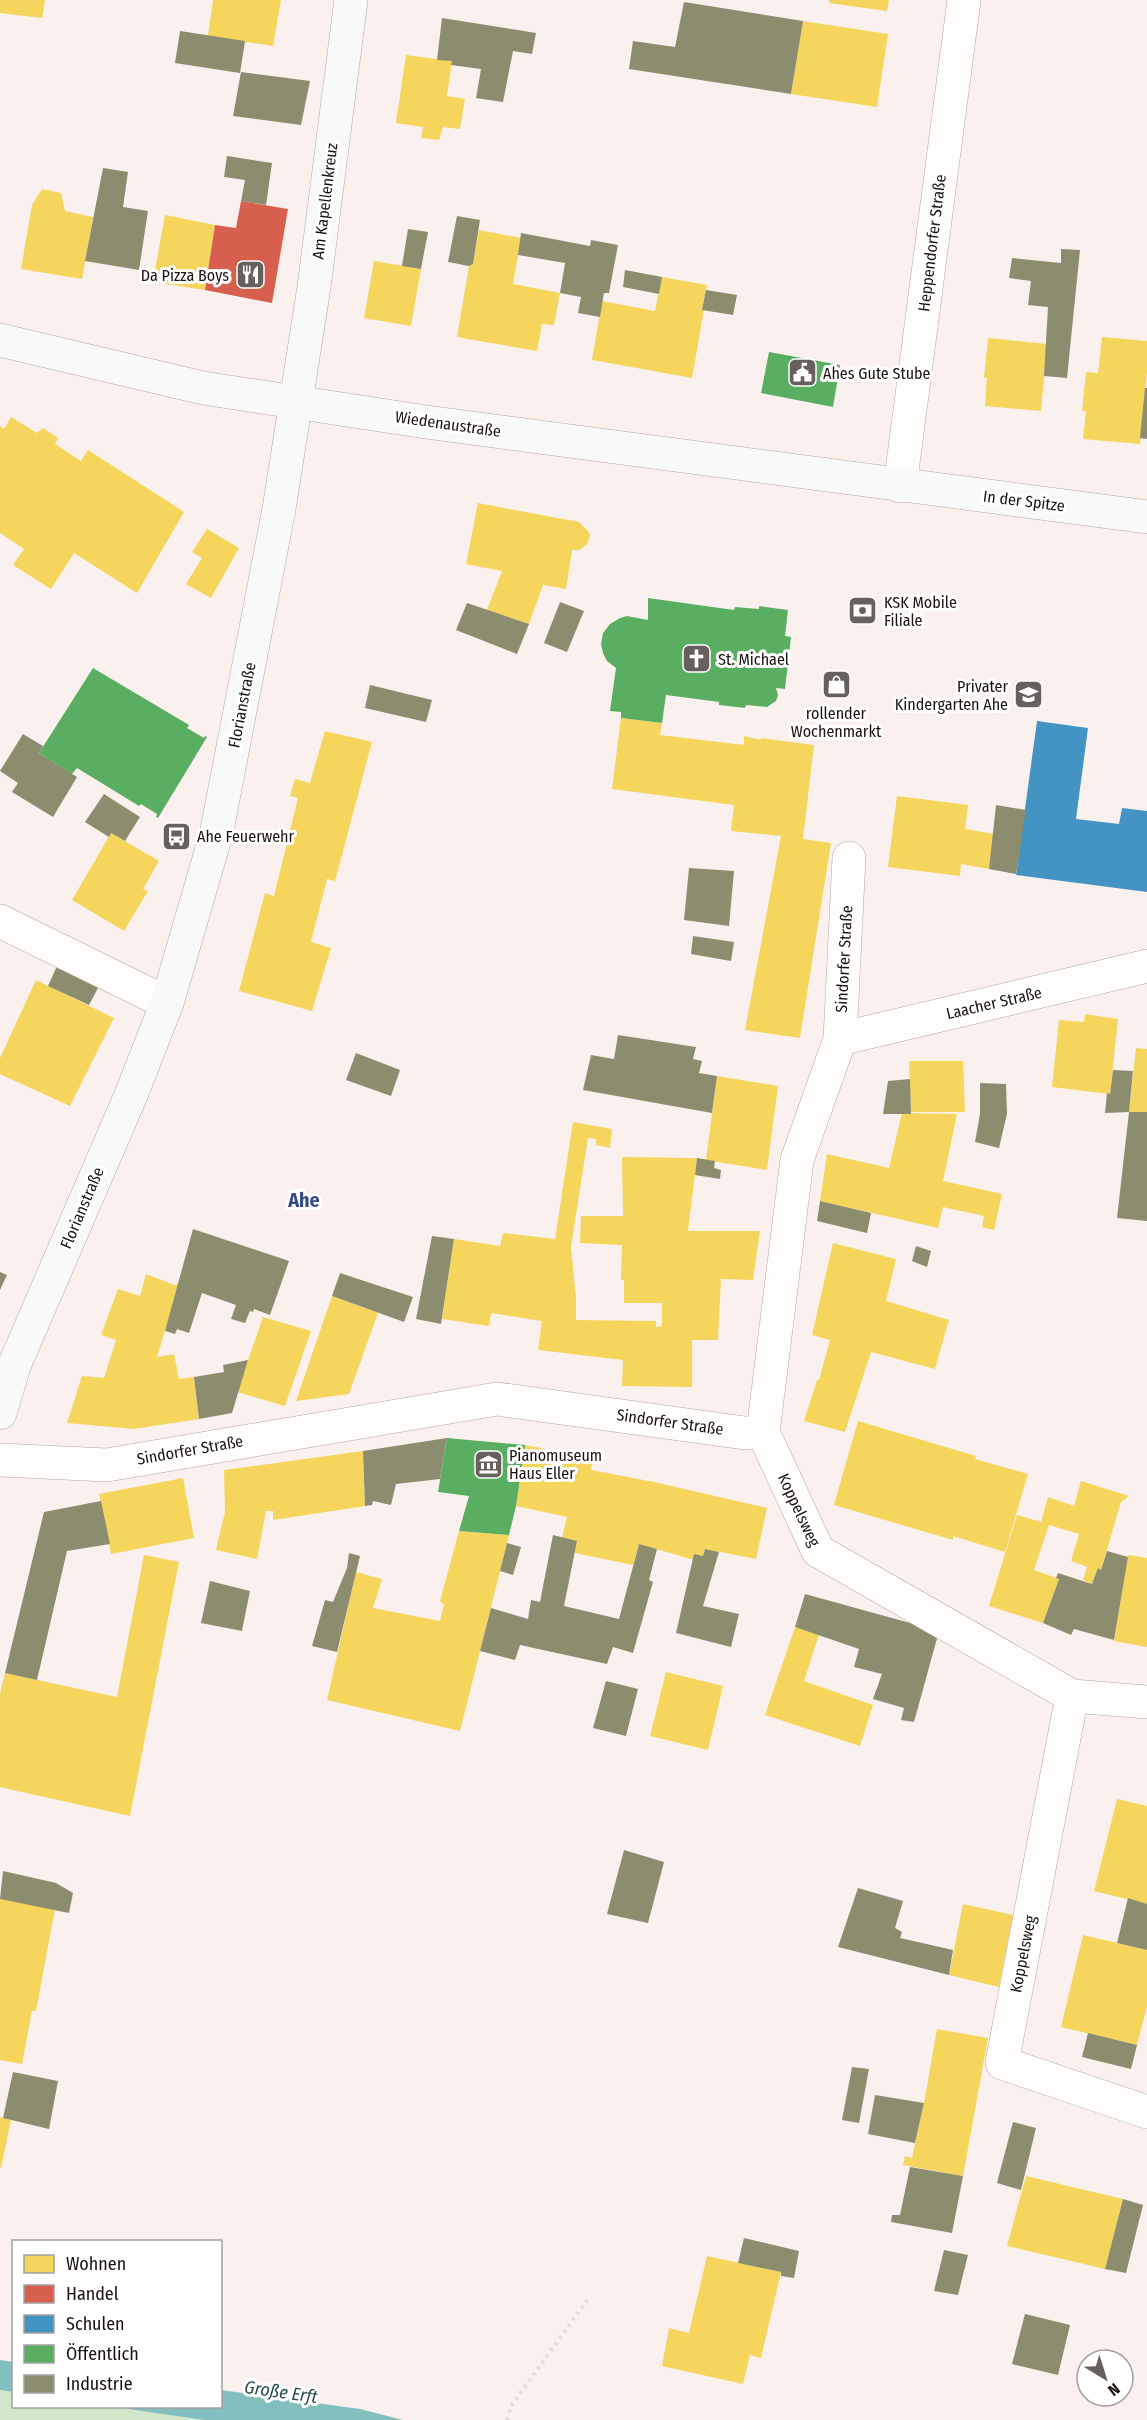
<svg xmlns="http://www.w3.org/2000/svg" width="1147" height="2420" viewBox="0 0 1147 2420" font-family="'Fira Sans Condensed',sans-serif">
<rect width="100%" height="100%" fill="#faf1ee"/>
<path fill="#d1e6cb" d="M0 2390 13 2392 14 2406 114 2407 204 2420H0Z"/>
<g fill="#83bfbf">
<path d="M0 2360 13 2362V2392L0 2390Z"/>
<path d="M221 2390 360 2409 403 2420H204L114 2407 220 2406Z"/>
</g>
<g fill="#f6d55c">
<path d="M0 0H45L42 18 0 13Z"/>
<path d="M213 0H281L273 46 208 36Z"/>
<path d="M829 0H889L887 11 829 3Z"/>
<path d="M803 21 888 34 877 107 791 94Z"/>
<path d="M406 55 452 61 447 96 465 99 460 129 443 127 439 140 421 138 423 127 396 123Z"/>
<path d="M42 189 61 193 65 211 93 217 82 279 21 269 32 205Z"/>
<path d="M165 215 215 225 205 290 153 282Z"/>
<path d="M479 230 521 238 513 284 560 293 554 325 542 324 537 351 457 337 469 266 473 264Z"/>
<path d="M374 261 421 269 411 326 364 318Z"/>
<path d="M662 277 707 285 702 310H704L692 378 592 360 602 301 655 311Z"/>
<path d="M1102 337 1147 341V373L1140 444 1083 439 1086 411H1082L1086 372 1098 373Z"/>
<path d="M988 338 1047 344 1041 411 985 406 987 378H984Z"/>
<path d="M11 417 37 433 43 428 58 438 55 444 81 461 88 450 184 512 137 593 74 553 51 589 13 565 24 549 0 533V426L4 429Z"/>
<path d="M478 503 579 522 588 531 590 536 587 544 580 550H572L566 589 543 585 529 624 487 610 502 571 466 564Z"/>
<path d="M207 529 239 548 211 598 186 584 202 558 192 552Z"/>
<path d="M621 718 662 723 660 735 744 745V736L761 740V738L814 745 803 839 831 843 800 1038 745 1030 781 836 731 831 734 805 612 789Z"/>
<path d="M325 731 372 742 335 881 327 879 311 942 331 948 312 1011 239 991 265 893 274 896 298 798 290 796 295 779 310 783Z"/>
<path d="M897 796 968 805 965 829 994 834 989 869 961 864 960 876 888 867Z"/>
<path d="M111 833 159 861 143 889 148 891 124 931 72 900Z"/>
<path d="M36 980 114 1018 70 1106 0 1074V1058Z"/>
<path d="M1085 1014 1118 1019 1110 1094 1052 1087 1059 1020 1084 1022Z"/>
<path d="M1136 1048 1147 1049V1112H1129Z"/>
<path d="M909 1061H963L965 1112H911Z"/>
<path d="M717 1076 778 1086 767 1170 706 1160Z"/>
<path d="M902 1113 957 1114 943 1181 1002 1194 994 1230 982 1227 984 1216 943 1207 938 1228 820 1201 827 1154 889 1168Z"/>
<path d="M573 1122 612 1129 610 1148 596 1145V1139L588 1138 571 1247 576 1298V1320L656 1321V1327L662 1326V1303H624V1280H621L622 1245 580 1243 581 1216H623L622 1157 697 1158 688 1231H760L753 1280 721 1279 718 1340H692V1387L622 1386 623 1360 538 1350 542 1321 491 1313 489 1326 442 1319 454 1239 500 1246 503 1233 555 1239Z"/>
<path d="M833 1243 896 1259 886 1301 949 1320 935 1369 871 1352 845 1432 804 1421 817 1380H819L830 1340 812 1335Z"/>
<path d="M146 1274 175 1285 179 1284 157 1357 174 1354 179 1379 194 1377 199 1419 134 1429 67 1423 82 1376 104 1378 116 1340 101 1335 118 1289 140 1296Z"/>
<path d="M332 1296 378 1313 349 1394 296 1401Z"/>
<path d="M263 1317 311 1331 285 1406 237 1392Z"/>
<path d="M858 1421 976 1456 975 1459 1028 1474 1005 1552 953 1536V1540L834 1505Z"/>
<path d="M525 1445 594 1458 591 1470 654 1482 767 1508 756 1559 705 1549 703 1556 694 1554V1560L639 1544 633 1565 575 1553 577 1541 562 1538 567 1517 516 1506Z"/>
<path d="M363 1451 365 1506 273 1520V1511H266L257 1559 216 1550 225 1512 224 1470Z"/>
<path d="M183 1478 194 1538 111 1554 99 1494Z"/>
<path d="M1081 1481 1129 1496 1121 1502 1101 1570 1098 1568 1092 1584 1083 1580 1087 1567 1071 1561 1079 1534 1049 1525 1034 1570 1059 1579 1043 1623 989 1606 1017 1515 1041 1522 1048 1497 1074 1506Z"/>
<path d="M459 1531 509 1535 460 1731 327 1700 356 1572 382 1579 373 1608 440 1621 444 1605 440 1601Z"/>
<path d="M144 1555 179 1562 130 1816 0 1787V1694L5 1673 117 1697Z"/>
<path d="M1128 1555 1147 1558V1647L1114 1641Z"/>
<path d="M795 1627 819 1635 804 1681 873 1705 860 1746 765 1715Z"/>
<path d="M666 1672 723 1686 708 1750 650 1736Z"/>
<path d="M1117 1799 1147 1806V1904L1094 1891Z"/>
<path d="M0 1899 55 1909 36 2011H32L22 2064 0 2060Z"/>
<path d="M963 1904 1013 1915 999 1987 949 1975Z"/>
<path d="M1083 1935 1147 1950V2007L1137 2045 1061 2027Z"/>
<path d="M937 2029 988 2038 963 2176 903 2165 905 2156 912 2158 924 2103Z"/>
<path d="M0 2117 11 2120 1 2168 0 2167Z"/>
<path d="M1026 2176 1123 2199 1105 2269 1007 2246Z"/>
<path d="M707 2256 781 2272 761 2358 750 2355 743 2384 662 2366 669 2328 689 2333Z"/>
</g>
<path fill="#d6604d" d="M241 201 288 209 272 303 205 290 215 225 236 228Z"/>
<path fill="#4393c3" d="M1037 721 1088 728 1076 819 1119 824 1122 808 1147 811V892L1016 875Z"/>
<g fill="#5aae61">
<path d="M769 352 840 365 833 407 761 393Z"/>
<path d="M648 598 734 610 735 607 759 609V606L788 610 785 636 791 637 785 689 776 688 778 695 776 701 767 707 746 705 745 708 719 705V702L666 695 662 723 621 718V712L610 711 616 668 607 661 603 653 601 644 603 633 610 624 620 618 627 616 648 620Z"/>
<path d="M93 668 189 725 187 728 204 738 205 736 207 737 158 818 156 817 157 814 141 804 139 806 77 768 72 774 39 753Z"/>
<path d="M447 1438 525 1445 516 1506 509 1535 459 1531 469 1496 438 1492Z"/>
</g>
<g fill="#8c8c6e">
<path d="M684 2 803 21 791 94 629 69 633 41 675 47Z"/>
<path d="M442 18 536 33 532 54 513 51 503 102 476 98 481 69 451 65 452 61 437 60Z"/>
<path d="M180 31 245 41 240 73 175 63Z"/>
<path d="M241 72 310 81 301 125 233 116Z"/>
<path d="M227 156 272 163 266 205 241 201 245 180 224 177Z"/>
<path d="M103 168 128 172 123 207 148 211 139 270 85 261Z"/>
<path d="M457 216 480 220 473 264 469 266 448 262Z"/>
<path d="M408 229 428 232 421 269 402 266Z"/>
<path d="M521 233 590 246 591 240 618 245 609 293H604L600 317 578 313 581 297 560 293 565 263 518 255Z"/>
<path d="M1061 249 1080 250 1067 378 1044 376 1048 307 1028 305 1031 281 1009 278 1012 258 1061 263Z"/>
<path d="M625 270 662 277 659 294 623 287Z"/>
<path d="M706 290 737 295 733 315 702 310Z"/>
<path d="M1145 388H1147V439L1140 438Z"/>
<path d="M560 602 584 611 567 652 544 643Z"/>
<path d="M467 603 529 624 517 654 456 630Z"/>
<path d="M370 685 432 700 426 722 365 708Z"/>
<path d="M23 734 43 746 39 753 77 777 53 817 12 792 18 783 0 771Z"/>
<path d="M104 794 140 817 125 841 111 833 109 837 85 822Z"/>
<path d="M996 805 1026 810 1016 874 989 869Z"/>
<path d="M689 868 734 871 729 926 684 920Z"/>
<path d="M693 936 734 942 731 961 691 954Z"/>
<path d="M57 966 99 986 89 1005 48 986Z"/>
<path d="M618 1035 696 1047 693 1059 702 1061 699 1073 717 1076 712 1113 583 1090 591 1055 614 1059Z"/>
<path d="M356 1053 400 1070 391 1096 346 1080Z"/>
<path d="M1113 1070 1133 1071 1129 1112 1105 1113 1107 1093 1110 1094Z"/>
<path d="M910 1079 911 1114H883L888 1081Z"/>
<path d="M980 1083 1006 1084 1007 1114 999 1148 975 1142 980 1114Z"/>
<path d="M1129 1112H1147V1221L1117 1218Z"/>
<path d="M697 1158 715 1161 714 1168 721 1170 720 1179 695 1175Z"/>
<path d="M820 1201 871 1213 867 1233 817 1221Z"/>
<path d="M193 1229 289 1261 270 1315 254 1309 253 1312 250 1311 245 1323 231 1319 236 1305 202 1293 189 1333 177 1329 175 1334 165 1331Z"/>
<path d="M432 1236 454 1239 441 1324 416 1319Z"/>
<path d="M916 1246 931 1251 927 1267 912 1261Z"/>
<path d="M0 1272 7 1275 0 1290Z"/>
<path d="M340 1273 413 1297 404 1322 332 1296Z"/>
<path d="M248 1360 232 1413 199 1419 194 1377 224 1372 223 1365Z"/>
<path d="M447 1438 440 1479 396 1484 391 1505 373 1501 372 1505 365 1506 363 1451Z"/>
<path d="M101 1501 110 1544 67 1551 37 1680 5 1673 44 1512Z"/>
<path d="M553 1535 577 1541 564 1606 619 1619 639 1544 657 1549 649 1580 653 1582 633 1653 613 1647 607 1664 520 1645 515 1660 480 1651 491 1608 528 1619 531 1600 540 1602Z"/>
<path d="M507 1543 521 1547 513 1575 500 1571Z"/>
<path d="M705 1549 719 1552 703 1606 739 1614 731 1647 676 1633 694 1554 703 1556Z"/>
<path d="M1107 1551 1128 1557 1114 1640 1074 1629 1071 1635 1043 1623 1059 1579 1056 1578 1058 1573 1092 1584 1098 1568 1101 1570Z"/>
<path d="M349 1553 360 1556 337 1652 312 1646 325 1600 333 1602 347 1568Z"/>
<path d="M210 1581 250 1591 242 1631 201 1623Z"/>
<path d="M805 1594 939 1631 914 1722 901 1720 904 1708 873 1699 882 1674 854 1667 859 1649 795 1627Z"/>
<path d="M606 1681 638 1689 626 1736 593 1728Z"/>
<path d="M624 1850 664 1862 648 1923 607 1914Z"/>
<path d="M3 1871 56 1883 73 1893 69 1913 0 1899Z"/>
<path d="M858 1888 903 1901 895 1928 902 1932 900 1938 953 1950 949 1975 838 1947Z"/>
<path d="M1128 1898 1147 1904V1950L1117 1943Z"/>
<path d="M1088 2033 1137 2045 1131 2069 1082 2057Z"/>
<path d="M852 2067 869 2069 859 2123 842 2120Z"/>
<path d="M13 2072 58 2081 49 2129 3 2118Z"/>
<path d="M875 2095 924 2103 915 2143 868 2134Z"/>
<path d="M1013 2122 1036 2128 1021 2190 997 2183Z"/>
<path d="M910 2167 963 2176 952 2233 891 2222 892 2215H900Z"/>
<path d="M1123 2199 1143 2205 1126 2273 1105 2269Z"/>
<path d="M744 2238 799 2251 794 2278 781 2276V2272L738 2263Z"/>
<path d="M944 2250 968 2255 958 2295 934 2291Z"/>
<path d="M1025 2314 1070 2325 1058 2375 1012 2364Z"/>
</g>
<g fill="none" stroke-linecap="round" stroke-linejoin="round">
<defs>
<g id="street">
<path d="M900 486 964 0"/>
<path d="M0 921 167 1003"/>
<path d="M840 1039 1147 966"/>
<path d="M763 1432 818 1551 1072 1696 1002 2063 1147 2112"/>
<path d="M0 1460 107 1465 497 1399 745 1433 763 1432 797 1160 840 1039 849 858"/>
<path d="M1072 1696 1147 1702"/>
</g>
<g id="secondary">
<path d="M0 340 203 388 426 422 1147 517"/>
<path d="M0 1413 14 1366 131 1095 167 1003 216 835 279 509 314 287 351 0"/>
</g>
</defs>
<use href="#street" stroke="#afa7a4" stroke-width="34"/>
<use href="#secondary" stroke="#afa7a4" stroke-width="34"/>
<path stroke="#dfdcda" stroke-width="4" stroke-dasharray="3 4.5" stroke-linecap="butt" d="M507 2420 511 2406 588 2299"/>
<use href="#street" stroke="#fefdfc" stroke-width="33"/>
<use href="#secondary" stroke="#faf9fa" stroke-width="33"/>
</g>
<defs>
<symbol id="restaurant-square" viewBox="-11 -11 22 22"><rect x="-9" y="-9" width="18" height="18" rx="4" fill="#68605d" stroke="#fff"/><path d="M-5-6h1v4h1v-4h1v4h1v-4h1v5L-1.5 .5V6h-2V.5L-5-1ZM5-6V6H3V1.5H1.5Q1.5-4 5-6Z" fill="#fff"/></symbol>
<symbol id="civic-square" viewBox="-11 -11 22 22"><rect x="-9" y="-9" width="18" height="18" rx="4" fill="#68605d" stroke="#fff"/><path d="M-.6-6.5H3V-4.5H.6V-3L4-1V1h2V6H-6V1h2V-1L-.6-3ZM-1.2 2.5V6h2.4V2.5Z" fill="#fff"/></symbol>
<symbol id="bank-square" viewBox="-11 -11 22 22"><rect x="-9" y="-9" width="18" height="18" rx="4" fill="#68605d" stroke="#fff"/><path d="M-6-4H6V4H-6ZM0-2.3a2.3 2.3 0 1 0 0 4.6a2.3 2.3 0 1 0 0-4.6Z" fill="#fff"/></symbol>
<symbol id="church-square" viewBox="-11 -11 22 22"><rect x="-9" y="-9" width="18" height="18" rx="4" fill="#68605d" stroke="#fff"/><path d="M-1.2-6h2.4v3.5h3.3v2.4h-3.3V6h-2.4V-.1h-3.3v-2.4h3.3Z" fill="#fff"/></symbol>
<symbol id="shop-square" viewBox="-11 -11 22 22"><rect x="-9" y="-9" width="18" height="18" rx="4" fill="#68605d" stroke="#fff"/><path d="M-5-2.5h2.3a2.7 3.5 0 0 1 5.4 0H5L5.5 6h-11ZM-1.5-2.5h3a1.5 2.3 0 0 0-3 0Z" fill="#fff"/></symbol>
<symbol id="school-square" viewBox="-11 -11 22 22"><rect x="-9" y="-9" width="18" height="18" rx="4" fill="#68605d" stroke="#fff"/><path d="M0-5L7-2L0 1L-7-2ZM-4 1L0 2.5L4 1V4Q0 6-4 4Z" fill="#fff"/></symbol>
<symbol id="bus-square" viewBox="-11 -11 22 22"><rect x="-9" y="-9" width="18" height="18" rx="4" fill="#68605d" stroke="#fff"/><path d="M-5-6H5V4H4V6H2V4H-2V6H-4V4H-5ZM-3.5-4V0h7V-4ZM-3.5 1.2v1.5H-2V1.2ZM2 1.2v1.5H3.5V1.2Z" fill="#fff"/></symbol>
<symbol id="museum-square" viewBox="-11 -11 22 22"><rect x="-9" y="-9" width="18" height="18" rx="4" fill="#68605d" stroke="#fff"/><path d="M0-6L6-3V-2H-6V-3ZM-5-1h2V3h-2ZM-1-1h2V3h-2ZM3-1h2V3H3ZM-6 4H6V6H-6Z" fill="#fff"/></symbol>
</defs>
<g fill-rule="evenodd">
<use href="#restaurant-square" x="234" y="258" width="33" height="33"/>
<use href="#civic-square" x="786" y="356" width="33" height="33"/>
<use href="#bank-square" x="846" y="594" width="33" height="33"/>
<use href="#church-square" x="680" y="642" width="33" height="33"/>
<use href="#shop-square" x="820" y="668" width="33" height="33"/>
<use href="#school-square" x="1012" y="678" width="33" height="33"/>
<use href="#bus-square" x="160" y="820" width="33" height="33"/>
<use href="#museum-square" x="472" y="1448" width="33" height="33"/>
</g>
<g text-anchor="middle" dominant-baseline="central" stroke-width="6" stroke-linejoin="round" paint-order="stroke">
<g font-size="16" fill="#1a120f" stroke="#fff">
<text transform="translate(325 201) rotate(-83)">Am Kapellenkreuz</text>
<text transform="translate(932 243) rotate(-83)">Heppendorfer Straße</text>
<text transform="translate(448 424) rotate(8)">Wiedenaustraße</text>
<text transform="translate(1024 501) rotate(7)">In der Spitze</text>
<text transform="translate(242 705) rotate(-79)">Florianstraße</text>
<text transform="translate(844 959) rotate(-87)">Sindorfer Straße</text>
<text transform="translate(994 1003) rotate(-13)">Laacher Straße</text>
<text transform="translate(82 1208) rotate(-67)">Florianstraße</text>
<text transform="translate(670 1422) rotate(8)">Sindorfer Straße</text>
<text transform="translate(190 1450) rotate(-10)">Sindorfer Straße</text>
<text transform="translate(799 1510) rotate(65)">Koppelsweg</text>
<text transform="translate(1023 1954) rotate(-79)">Koppelsweg</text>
</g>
<g font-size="16" fill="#1a120f" stroke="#fff" text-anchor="start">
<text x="229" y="275" text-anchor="end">Da Pizza Boys</text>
<text x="823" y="373">Ahes Gute Stube</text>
<text x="884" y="602">KSK Mobile<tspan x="884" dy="18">Filiale</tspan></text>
<text x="718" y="659">St. Michael</text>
<text x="1008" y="686" text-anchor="end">Privater<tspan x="1008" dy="18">Kindergarten Ahe</tspan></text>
<text x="836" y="713" text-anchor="middle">rollender<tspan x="836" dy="18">Wochenmarkt</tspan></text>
<text x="197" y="836">Ahe Feuerwehr</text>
<text x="509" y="1455">Pianomuseum<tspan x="509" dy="18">Haus Eller</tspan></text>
</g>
<g font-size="18" font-style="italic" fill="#234d4d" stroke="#fff">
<text transform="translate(281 2392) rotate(8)">Große Erft</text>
</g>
<g font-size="20" font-weight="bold" fill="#374b85" stroke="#fff">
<text x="304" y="1200">Ahe</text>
</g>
</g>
<rect x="12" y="2240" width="210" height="168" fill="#ffffff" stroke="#a3a09f" stroke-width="1.5"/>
<rect x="24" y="2255" width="30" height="18" fill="#f6d55c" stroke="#a3a09f" stroke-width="1.5"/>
<text x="66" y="2270" font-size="18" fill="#1a120f">Wohnen</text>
<rect x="24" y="2285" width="30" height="18" fill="#d6604d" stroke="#a3a09f" stroke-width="1.5"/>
<text x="66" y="2300" font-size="18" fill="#1a120f">Handel</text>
<rect x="24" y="2315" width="30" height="18" fill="#4393c3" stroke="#a3a09f" stroke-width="1.5"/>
<text x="66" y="2330" font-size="18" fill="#1a120f">Schulen</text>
<rect x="24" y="2345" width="30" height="18" fill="#5aae61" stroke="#a3a09f" stroke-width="1.5"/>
<text x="66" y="2360" font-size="18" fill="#1a120f">Öffentlich</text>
<rect x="24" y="2375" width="30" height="18" fill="#8c8c6e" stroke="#a3a09f" stroke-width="1.5"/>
<text x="66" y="2390" font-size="18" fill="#1a120f">Industrie</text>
<g transform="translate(1105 2378) rotate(142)"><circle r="28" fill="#ffffff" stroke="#a3a09f" stroke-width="1.5"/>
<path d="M0-4.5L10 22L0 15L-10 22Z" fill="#68605d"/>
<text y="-9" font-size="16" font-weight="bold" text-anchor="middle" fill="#1a120f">N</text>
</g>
</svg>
